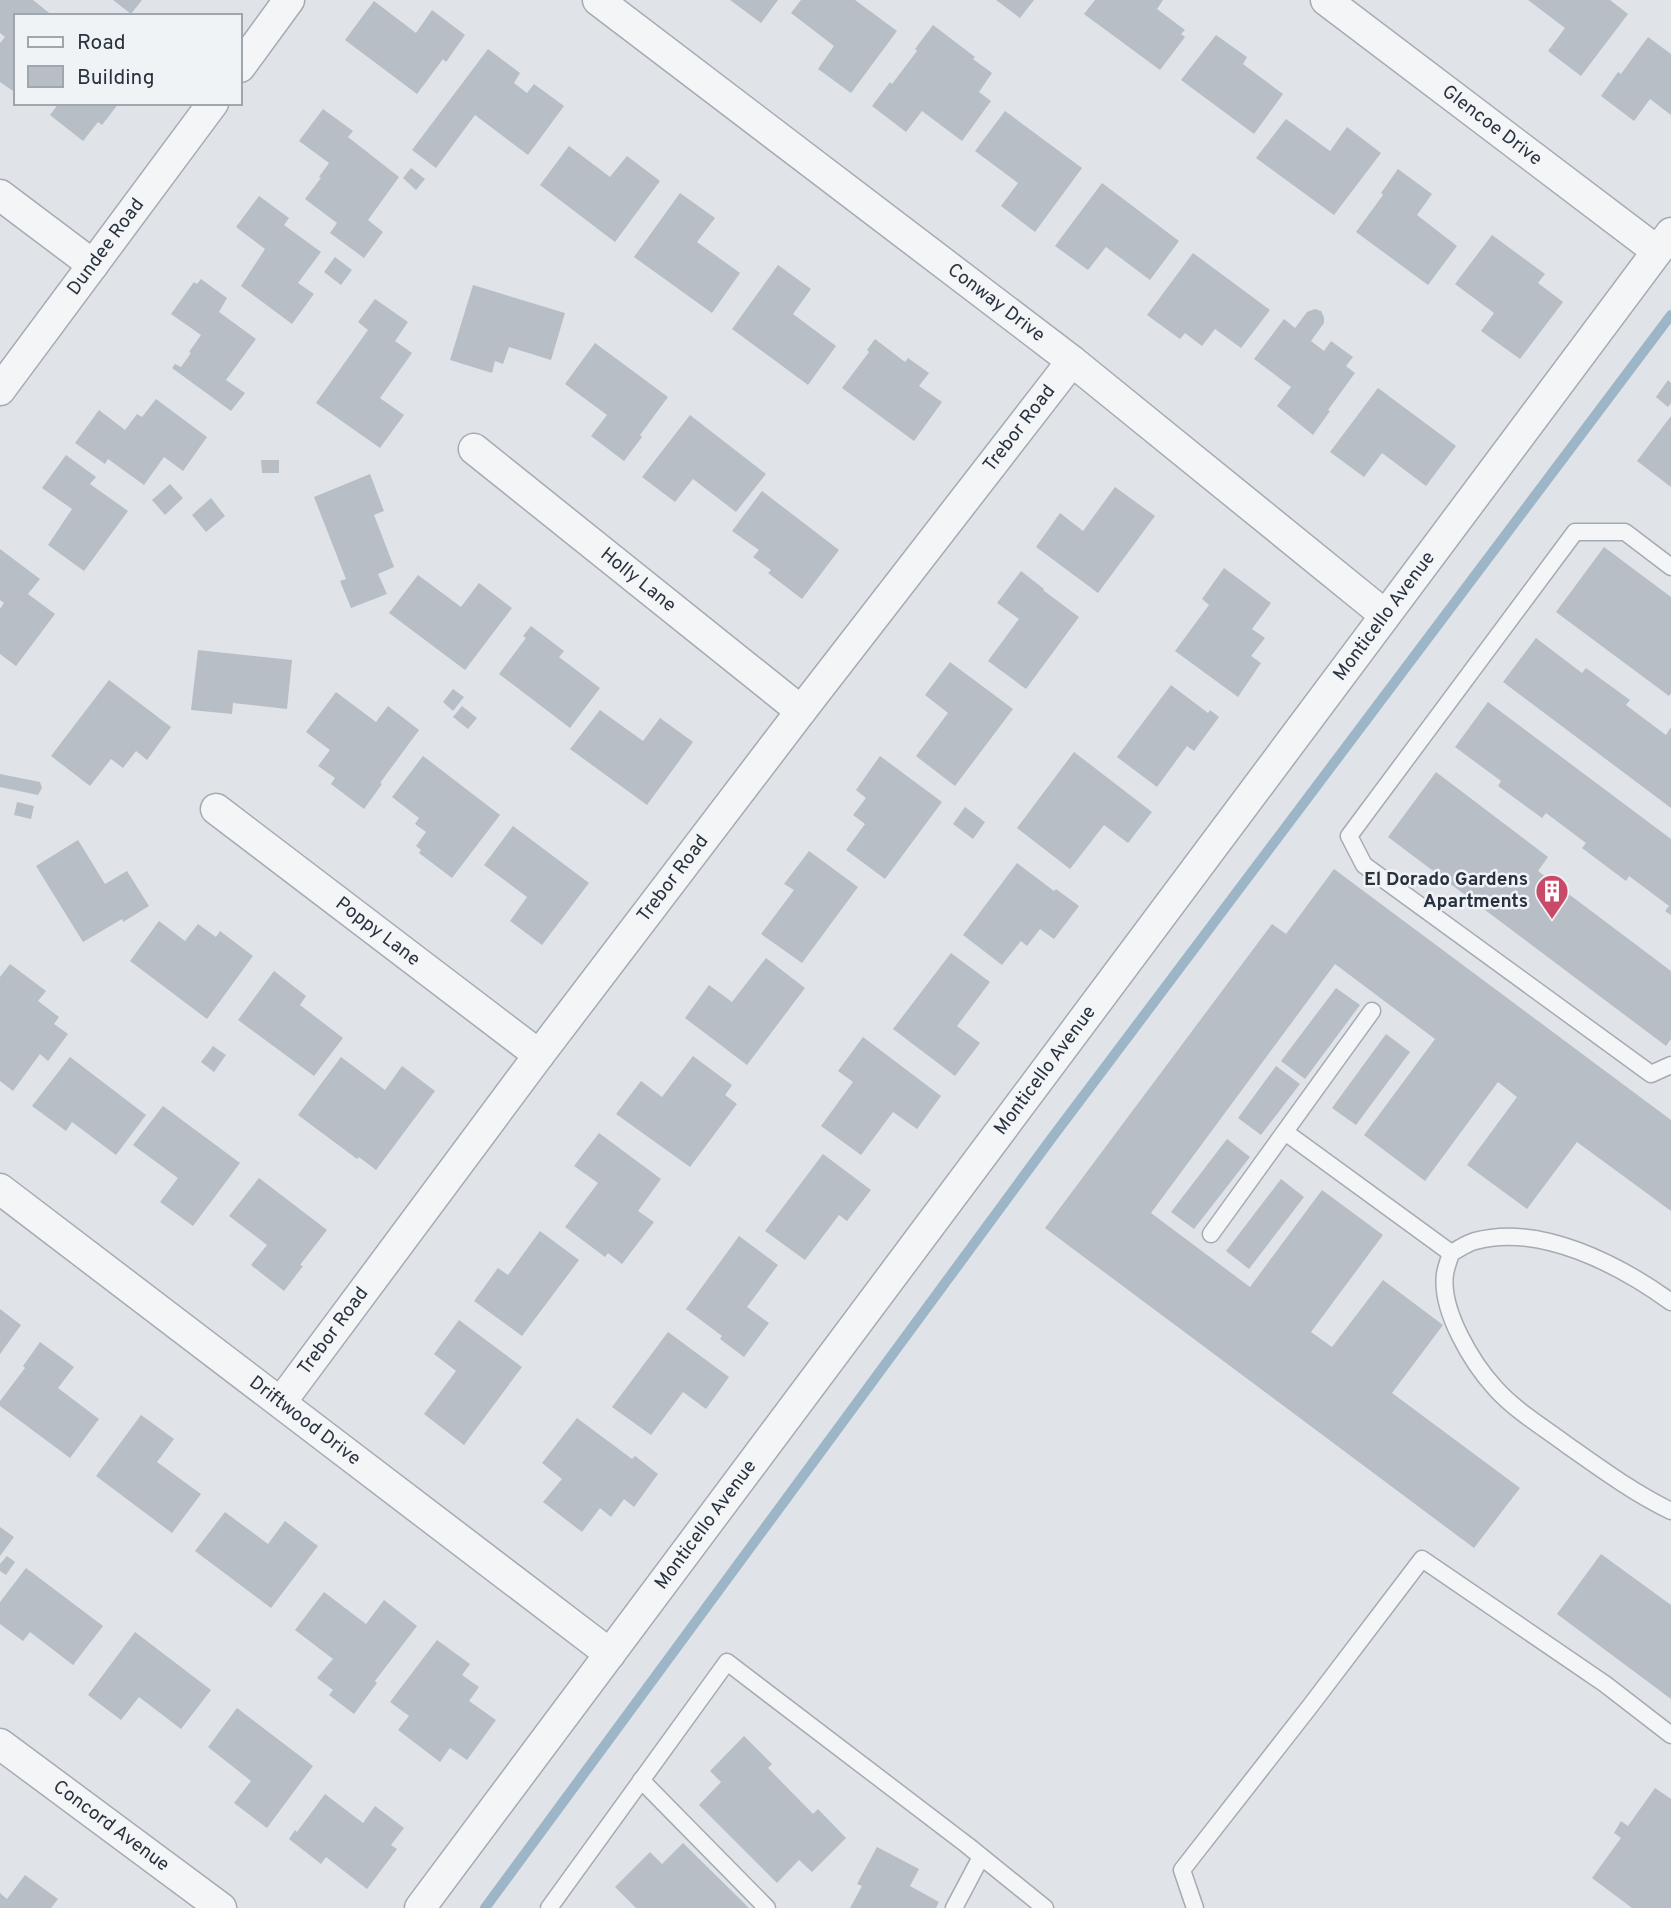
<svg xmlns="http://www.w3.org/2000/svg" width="1671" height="1908" viewBox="0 0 1671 1908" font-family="Overpass,sans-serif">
<rect width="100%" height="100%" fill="#e0e4e9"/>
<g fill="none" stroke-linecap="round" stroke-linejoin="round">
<path stroke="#9cb5c7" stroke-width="10" d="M485 1908 1051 1139 1671 315"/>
</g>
<g fill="#b8bec5">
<path d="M0 0H33L53 16H16V87L13 91 0 82V43L5 37 0 33Z"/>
<path d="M113 0H142L131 14Z"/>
<path d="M730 0H778L761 23Z"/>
<path d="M801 0H855L897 31 851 93 818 69 834 46 791 13Z"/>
<path d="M996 0H1034L1020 18Z"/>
<path d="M1095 0H1163L1157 9 1185 30 1181 34 1185 37 1160 70 1084 14Z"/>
<path d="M1528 0H1610L1628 14 1581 76 1548 51 1565 28Z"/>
<path d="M374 1 416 33 432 10 465 35 446 62 443 59 417 94 345 40Z"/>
<path d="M933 25 975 57 973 59 992 73 979 92 991 101 962 141 922 111 906 132 872 106 890 82 892 84 917 51 915 49Z"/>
<path d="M1216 35 1247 57 1243 64 1283 94 1254 134 1181 80Z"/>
<path d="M1648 37 1671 54V115L1650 99 1634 121 1601 96 1618 72 1621 74Z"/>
<path d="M488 49 520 73 514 83 527 93 534 84 564 106 528 155 475 115 436 168 412 150Z"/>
<path d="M59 103H119L102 125 98 122 83 141 50 115Z"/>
<path d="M323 109 353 131 348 137 399 177 368 220 383 232 364 258 330 233 337 223 305 199 321 178 319 177 329 163 299 141Z"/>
<path d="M1005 111 1082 168 1035 232 1001 206 1018 183 975 151Z"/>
<path d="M1286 119 1330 151 1347 127 1381 153 1334 215 1256 158Z"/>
<path d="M569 146 610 177 627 156 660 181 615 242 540 185Z"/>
<path d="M411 168 425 179 416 190 403 178Z"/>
<path d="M1398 169 1432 194 1417 215 1457 246 1428 285 1356 232 1383 195 1381 193Z"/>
<path d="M1102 183 1179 241 1150 280 1106 247 1088 270 1055 246Z"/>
<path d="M680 193 715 218 697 242 740 273 712 313 634 257Z"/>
<path d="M259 196 289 218 284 225 321 252 298 283 314 294 292 324 241 286 265 249 236 227Z"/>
<path d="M1492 235 1545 274 1538 283 1563 302 1520 359 1481 331 1494 313 1455 284Z"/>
<path d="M1193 253 1270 310 1241 348 1215 329 1202 346 1185 333 1180 339 1147 315Z"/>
<path d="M335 257 352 270 341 285 324 272Z"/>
<path d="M778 265 811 289 793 314 836 346 808 385 732 329Z"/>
<path d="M201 279 227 298 219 312 256 339 226 380 245 393 231 411 172 368 175 364 181 367 191 353 189 352 201 335 171 314 194 282 197 284Z"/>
<path d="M473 285 565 313 551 360 509 347 503 364 495 361 492 373 450 360Z"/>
<path d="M375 299 408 322 395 341 412 353 380 398 404 415 380 448 316 403 368 330 358 322Z"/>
<path d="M1315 309 1321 311 1324 317V323L1311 341 1324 351 1331 341 1353 357 1346 366 1355 373 1328 410 1330 411 1313 435 1277 406 1291 387 1254 359 1284 319 1295 328 1307 312Z"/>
<path d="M875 339 905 362 908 358 929 373 919 386 942 402 914 441 842 388 869 352 867 350Z"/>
<path d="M595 343 668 397 640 435 642 437 624 461 591 436 607 415 565 384Z"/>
<path d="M1668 380 1671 383V403L1668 407 1656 397Z"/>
<path d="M1378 388 1456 446 1426 486 1382 453 1364 477 1330 452Z"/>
<path d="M156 399 207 437 183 471 164 457 144 485 108 459 105 464 75 443 99 410 125 430 137 414 142 417Z"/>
<path d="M690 415 766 474 736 512 693 479 675 502 642 477Z"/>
<path d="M1671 416V487L1637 461Z"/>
<path d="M66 455 96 477 90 484 128 511 84 571 48 545 72 509 42 488Z"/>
<path d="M261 460H279V473H262Z"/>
<path d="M370 474 384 511 374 515 394 567 378 574 387 594 351 608 340 581 346 579 314 497Z"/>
<path d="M170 484 183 498 165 515 152 500Z"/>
<path d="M1115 487 1155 516 1098 593 1036 547 1060 513 1083 531Z"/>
<path d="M762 491 839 550 802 599 768 573 771 570 753 557 759 550 732 531Z"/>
<path d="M211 498 225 516 206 532 192 515Z"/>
<path d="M1604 547 1671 597V693L1669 696 1556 612Z"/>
<path d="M0 549 40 579 28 594 55 614 16 666 0 654V609L4 603 0 600Z"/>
<path d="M1224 568 1271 603 1252 629 1265 638 1251 656 1261 663 1238 697 1175 651 1209 605 1202 599Z"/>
<path d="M1021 571 1044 589 1043 590 1079 617 1026 689 988 661 1019 619 997 603Z"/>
<path d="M418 575 461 607 479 583 512 608 465 670 389 613Z"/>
<path d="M531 626 564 651 559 657 600 688 570 728 499 674 526 638 523 636Z"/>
<path d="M1536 638 1582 673 1586 668 1630 700 1626 705 1666 735 1671 727V808L1503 682Z"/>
<path d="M198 650 292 660 287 709 233 703 232 714 191 710Z"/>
<path d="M950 662 1013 709 955 786 916 756 948 713 925 695Z"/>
<path d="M109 680 171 727 147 760 136 751 123 768 111 759 90 786 51 756Z"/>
<path d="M1171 685 1208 713 1210 710 1219 717 1194 751 1187 746 1157 787 1117 757Z"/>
<path d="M453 689 464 697 453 711 443 702Z"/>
<path d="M336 692 376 722 388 706 419 730 380 783 382 784 364 809 331 784 335 778 318 766 330 750 306 732Z"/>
<path d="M1488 702 1671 839V915L1665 911 1669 906 1629 876 1626 881 1582 848 1586 843 1546 813 1542 818 1498 786 1501 781 1455 747Z"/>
<path d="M462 706 477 718 468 729 453 717Z"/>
<path d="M600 710 643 741 660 718 693 742 647 805 570 749Z"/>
<path d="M1074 752 1152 812 1128 843 1104 825 1070 869 1017 828Z"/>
<path d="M423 756 500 815 452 878 419 853 421 850 416 846 426 832 415 824 419 818 392 797Z"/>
<path d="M880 756 942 802 885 879 846 850 865 824 853 815 866 798 856 790Z"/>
<path d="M1436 772 1548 857 1538 871 1671 971V1039L1666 1046 1388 837Z"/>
<path d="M0 774 40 782 42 788 38 795 0 787Z"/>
<path d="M17 802 34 806 31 819 14 815Z"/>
<path d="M965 807 985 822 973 839 953 824Z"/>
<path d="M513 826 589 883 542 945 510 921 527 897 484 865Z"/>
<path d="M78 840 105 884 127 871 149 906 123 922 122 919 83 942 36 866Z"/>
<path d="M809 851 858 887 802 963 761 934 794 890 784 884Z"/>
<path d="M1017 863 1054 891 1056 889 1079 906 1054 939 1040 929 1027 946 1021 941 1002 965 963 935Z"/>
<path d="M1334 869 1671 1120V1211L1577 1142 1527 1209 1467 1165 1517 1097 1498 1082 1425 1181 1364 1135 1435 1039 1335 964 1151 1213 1250 1287 1322 1190 1383 1235 1311 1332 1332 1347 1383 1280 1443 1325 1392 1393 1520 1488 1474 1548 1045 1228 1272 924 1286 934Z"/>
<path d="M159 921 185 941 198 924 216 937 220 931 253 956 207 1019 130 961Z"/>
<path d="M951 953 990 982 957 1026 980 1043 955 1076 893 1029Z"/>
<path d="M766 958 805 988 747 1065 685 1018 709 985 732 1002Z"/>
<path d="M10 964 46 991 38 1001 59 1017 54 1024 68 1034 48 1061 40 1054 13 1091 0 1081V977Z"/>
<path d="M274 971 306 996 300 1005 343 1038 314 1076 238 1020Z"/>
<path d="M1336 988 1360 1005 1305 1079 1281 1061Z"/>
<path d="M1386 1034 1410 1052 1356 1125 1332 1108Z"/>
<path d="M863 1037 941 1096 917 1129 893 1112 861 1155 821 1126 853 1082 838 1071Z"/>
<path d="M213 1046 226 1055 214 1072 201 1062Z"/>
<path d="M693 1056 732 1085 725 1095 737 1104 690 1167 616 1114 641 1081 662 1097Z"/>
<path d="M70 1057 146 1115 116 1155 72 1122 66 1131 32 1106Z"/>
<path d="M341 1057 385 1090 402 1066 435 1091 376 1170 359 1157 357 1159 298 1115Z"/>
<path d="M1276 1066 1300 1084 1261 1135 1238 1118Z"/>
<path d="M163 1106 240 1163 193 1226 160 1202 178 1178 133 1145Z"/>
<path d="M599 1133 661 1179 638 1211 654 1222 622 1264 608 1253 605 1257 565 1227 598 1183 574 1166Z"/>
<path d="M1227 1139 1250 1157 1194 1229 1171 1212Z"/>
<path d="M823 1154 871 1190 847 1221 839 1215 805 1260 765 1231Z"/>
<path d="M259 1178 327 1230 300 1265 303 1266 284 1291 251 1265 267 1245 229 1216Z"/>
<path d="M1281 1179 1304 1197 1249 1269 1226 1251Z"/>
<path d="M540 1231 579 1260 522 1336 474 1301 498 1268 508 1275Z"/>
<path d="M739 1236 778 1265 747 1307 769 1323 744 1357 720 1339 722 1336 686 1309Z"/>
<path d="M0 1309 21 1325 0 1354Z"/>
<path d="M459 1320 522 1367 464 1445 424 1414 456 1371 434 1354Z"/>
<path d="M668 1332 729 1377 706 1409 683 1392 651 1435 612 1407Z"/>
<path d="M40 1342 74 1367 58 1388 99 1419 70 1458 0 1406V1401L25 1368 23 1366Z"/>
<path d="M141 1415 174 1439 157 1462 201 1494 172 1533 96 1476Z"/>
<path d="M577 1418 632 1459 635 1456 658 1474 634 1507 624 1499 611 1517 600 1508 582 1532 543 1502 562 1479 542 1463Z"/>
<path d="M225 1512 268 1544 285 1521 318 1546 271 1608 195 1551Z"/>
<path d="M0 1527 14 1537 0 1556Z"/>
<path d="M1601 1554 1671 1605V1699L1557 1614Z"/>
<path d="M7 1556 15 1562 6 1575 0 1571V1564Z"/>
<path d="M26 1568 103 1626 73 1665 30 1632 23 1641 0 1624V1602Z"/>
<path d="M324 1592 366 1624 384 1600 417 1626 375 1681 377 1683 354 1714 329 1695 333 1690 317 1678 333 1659 295 1630Z"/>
<path d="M135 1632 211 1690 181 1729 139 1697 121 1720 88 1695Z"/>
<path d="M437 1640 470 1664 462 1675 479 1687 469 1701 496 1720 467 1760 450 1748 440 1762 398 1730 409 1716 390 1702Z"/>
<path d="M237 1708 313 1766 267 1828 234 1803 251 1781 208 1747Z"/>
<path d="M744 1736 772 1764 768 1768 813 1814 818 1809 846 1838 812 1872 799 1860 777 1883 699 1805 721 1782 710 1771Z"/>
<path d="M1655 1788 1671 1799V1908H1632L1592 1878 1621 1838 1614 1833 1621 1821 1628 1826Z"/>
<path d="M325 1794 363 1823 375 1806 404 1828 391 1845 397 1849 367 1889 326 1857 321 1864 289 1839 295 1830 297 1832Z"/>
<path d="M683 1843 749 1908H636L615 1887 650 1852 662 1864Z"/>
<path d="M877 1847 919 1869 910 1886 939 1902 936 1908H850L862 1886 857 1884Z"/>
<path d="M25 1875 58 1899 51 1908H0V1893L7 1899Z"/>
</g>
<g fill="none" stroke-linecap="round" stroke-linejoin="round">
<defs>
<g id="lane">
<path d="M1671 567 1625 532H1575L1349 836 1364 865 1651 1074 1671 1065"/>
<path d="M1285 1132 1451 1253"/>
<path d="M1211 1234 1372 1011"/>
<path d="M1671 1302C1620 1265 1540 1223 1475 1241 1467 1243 1459 1249 1451 1253 1449 1260 1446 1267 1445 1274 1440 1310 1472 1363 1496 1389 1516 1411 1543 1427 1567 1445 1601 1469 1634 1493 1671 1511"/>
<path d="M641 1780 767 1908"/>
<path d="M549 1908 727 1662 967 1845 1045 1908"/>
<path d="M954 1908 981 1857"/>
<path d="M1195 1908 1182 1870 1311 1705 1422 1559 1605 1684 1671 1735"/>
</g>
<g id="street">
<path id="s1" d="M598 0 1072 361 1385 615"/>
<path id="s2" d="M1326 0 1657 251"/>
<path d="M240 67 289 0"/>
<path d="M0 195 93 265"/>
<path id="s3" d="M0 390 213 103"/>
<path id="s4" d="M474 449 801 711"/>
<path id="s5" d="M216 809 539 1055"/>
<path id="s6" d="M0 1189 610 1654"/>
<path id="s7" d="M281 1402 539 1055 801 711 1072 361"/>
<path id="s8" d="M0 1744 221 1908"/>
<path id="s9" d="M420 1908 1671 233"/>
</g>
</defs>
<use href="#lane" stroke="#a5abb3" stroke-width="19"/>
<use href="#street" stroke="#a5abb3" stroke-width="33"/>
<use href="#lane" stroke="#f3f5f7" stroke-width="16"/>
<use href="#street" stroke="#f3f5f7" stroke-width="30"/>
</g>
<defs>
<symbol id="building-pin" viewBox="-11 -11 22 30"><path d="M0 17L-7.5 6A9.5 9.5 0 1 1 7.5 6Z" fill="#c94a68" stroke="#f0f3f6"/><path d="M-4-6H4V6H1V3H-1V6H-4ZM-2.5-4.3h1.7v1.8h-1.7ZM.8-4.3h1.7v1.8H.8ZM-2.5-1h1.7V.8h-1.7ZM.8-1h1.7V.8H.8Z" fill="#fff"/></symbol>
</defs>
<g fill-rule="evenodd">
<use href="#building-pin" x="1533" y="872" width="38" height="52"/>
</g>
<g text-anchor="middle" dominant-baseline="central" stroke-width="5" stroke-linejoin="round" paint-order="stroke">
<g font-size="19" fill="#29333f" stroke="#f0f3f6">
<text stroke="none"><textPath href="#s2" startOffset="208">Glencoe Drive</textPath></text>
<text stroke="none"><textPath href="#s3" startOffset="178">Dundee Road</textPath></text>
<text stroke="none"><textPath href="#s1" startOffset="500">Conway Drive</textPath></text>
<text stroke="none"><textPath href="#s7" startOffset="1222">Trebor Road</textPath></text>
<text stroke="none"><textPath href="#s4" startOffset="210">Holly Lane</textPath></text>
<text stroke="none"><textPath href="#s9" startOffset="1612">Monticello Avenue</textPath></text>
<text stroke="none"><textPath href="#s7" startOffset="654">Trebor Road</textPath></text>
<text stroke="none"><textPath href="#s5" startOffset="203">Poppy Lane</textPath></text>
<text stroke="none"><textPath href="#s9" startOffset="1045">Monticello Avenue</textPath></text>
<text stroke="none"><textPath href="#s7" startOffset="88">Trebor Road</textPath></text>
<text stroke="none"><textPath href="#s6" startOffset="383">Driftwood Drive</textPath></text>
<text stroke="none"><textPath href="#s9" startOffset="478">Monticello Avenue</textPath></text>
<text stroke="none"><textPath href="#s8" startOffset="138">Concord Avenue</textPath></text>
</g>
<g font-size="19" font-weight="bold" fill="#29333f" stroke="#f0f3f6" text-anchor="end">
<text x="1528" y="880">El Dorado Gardens<tspan x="1528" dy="22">Apartments</tspan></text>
</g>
</g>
<rect x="14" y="14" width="228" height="91" fill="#f0f3f6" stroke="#a0a6ad" stroke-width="2"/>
<rect x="28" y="37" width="35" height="10" fill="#f3f5f7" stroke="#a0a6ad" stroke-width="2"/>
<text x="77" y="49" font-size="21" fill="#29333f">Road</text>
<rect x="28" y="66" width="35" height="21" fill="#b8bec5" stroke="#a0a6ad" stroke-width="2"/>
<text x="77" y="84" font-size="21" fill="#29333f">Building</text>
</svg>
